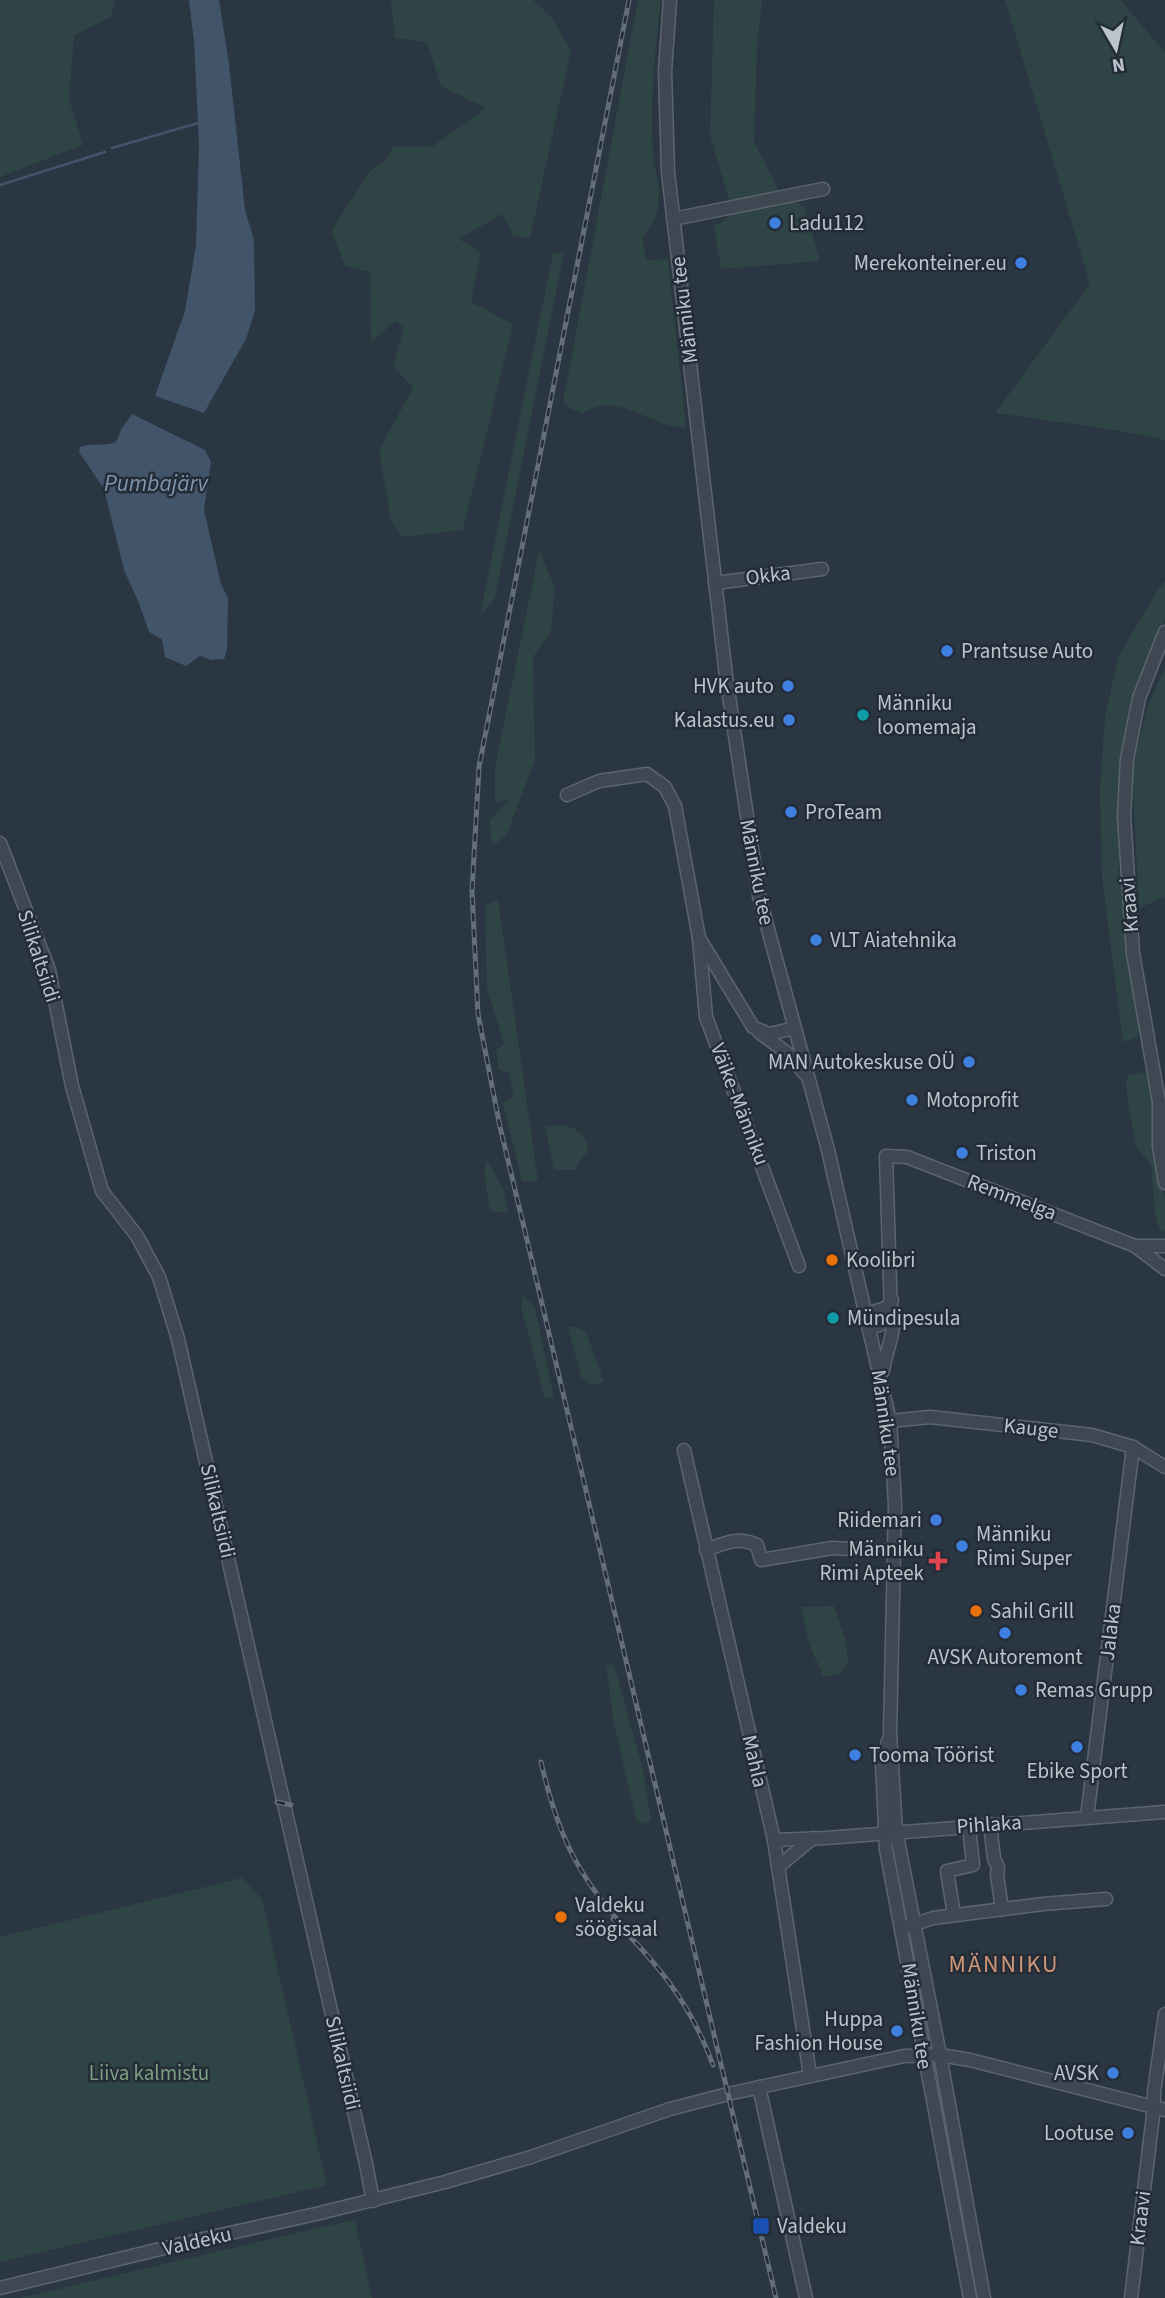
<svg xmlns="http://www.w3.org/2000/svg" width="1165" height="2298" viewBox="0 0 1165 2298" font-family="'Source Sans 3',sans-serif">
<rect width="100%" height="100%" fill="#2a3642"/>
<g fill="#2f4545">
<path d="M0 0H115L111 17 74 36 69 99 83 145 0 177Z"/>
<path d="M391 0H533L552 17 571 51 530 238 513 235 502 214 459 239 481 253 471 302 513 324 463 530 402 537 391 521 379 450 413 388 393 366 404 327 395 321 371 343 370 272 345 266 331 231 370 171 386 160 393 147 433 146 486 108 441 86 427 42 395 38Z"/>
<path d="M638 0H661C655 50 650 100 653 151 653 166 660 183 659 199 659 212 652 229 642 237L646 260 668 259 686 428C649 427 617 389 583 414L568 407 563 402Z"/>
<path d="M714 0H762L757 46 754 142 781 195 804 206 820 261 721 269 714 227 733 213 710 135Z"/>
<path d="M1005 0H1120L1165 52V440L1115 430 995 413 1090 284Z"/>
<path d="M564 252 495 598 480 616 553 253Z"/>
<path d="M539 551 555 587 551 632 533 657 535 760 507 834 497 843H492L489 821 510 799 495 802V767Z"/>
<path d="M1165 582V618L1131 698 1120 764 1119 872 1141 1029 1136 1038 1123 1042 1102 877 1100 790 1105 717 1118 658 1158 589Z"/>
<path d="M1165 666V897L1139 908 1132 767 1147 709Z"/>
<path d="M498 900 538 1181H522L503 1103 514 1097 509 1073 499 1069 496 1051 504 1044 487 988 485 905Z"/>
<path d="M1144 1072 1153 1081 1155 1153 1165 1199V1231L1160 1232 1155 1214 1151 1165 1136 1146 1128 1105 1126 1080 1129 1075Z"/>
<path d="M565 1125C581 1131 587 1136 588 1153L584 1155 575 1170H554L545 1126Z"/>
<path d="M487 1160 504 1190 508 1213 490 1211 484 1173Z"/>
<path d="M523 1295 535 1307 554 1398H545L521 1307Z"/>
<path d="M568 1327H576L586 1332 604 1382 592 1385 581 1377Z"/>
<path d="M834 1606 846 1641 848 1663 839 1674 821 1677 822 1670C811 1657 804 1624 801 1607Z"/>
<path d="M614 1664 643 1770 651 1821 645 1824 637 1822 614 1725 606 1665Z"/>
<path d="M242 1878 262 1899 327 2185 0 2262V1937Z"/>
<path d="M355 2220 372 2298H20L348 2221Z"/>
</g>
<g fill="#415469">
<path d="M189 0H219L229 64 245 210 254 240 255 310 246 339 204 413 155 396 185 311 196 245 199 145 194 41Z"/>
<path d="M132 414 205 450 211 462 204 510 221 584 228 598 227 650 224 659 211 660 200 656 186 666 165 657 162 639 149 632 139 603 124 570 104 489 79 452 80 447C93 442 105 447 116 442L122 428Z"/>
</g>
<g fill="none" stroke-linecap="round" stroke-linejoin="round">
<g stroke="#415469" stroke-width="2.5">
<path d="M112 148 198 123"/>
<path d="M0 185 105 152"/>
</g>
<defs>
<g id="minor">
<path d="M670 0 665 71 668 172 726 676 759 896 828 1150 890 1421 895 1504 890 1733 896 1831 940 2055 984 2298"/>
<path d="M673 219 823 189"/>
<path d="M715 583 822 569"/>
<path d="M1165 632 1139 698 1127 759 1124 816 1133 953 1159 1102V1146L1165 1183"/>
<path d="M567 795 599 781 647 774 665 787 675 806 699 938 753 1027 769 1034 795 1028"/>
<path d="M0 843 49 970 72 1086 102 1191 137 1236 159 1277 178 1339 366 2164 373 2201"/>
<path d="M699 938 706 1017 799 1266"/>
<path d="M759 1032 791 1056 804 1073"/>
<path d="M1135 1246 1165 1269"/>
<path d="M866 1314 886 1308 892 1300"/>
<path d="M869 1328C879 1325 887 1324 891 1315L886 1156 907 1157 1135 1246H1165"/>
<path d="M883 1371C886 1350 896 1332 893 1310"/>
<path d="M890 1421 930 1417 1092 1435 1133 1447 1165 1467"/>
<path d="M684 1450 774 1840 810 2075"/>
<path d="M706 1550C725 1543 738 1536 757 1545L761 1560 832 1548 894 1551"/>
<path d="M888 1741 882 1763 886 1849 970 2298"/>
<path d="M1087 1817 1133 1447"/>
<path d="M990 1824 994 1859 998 1867 997 1875 1002 1909"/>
<path d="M774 1840 826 1838 1165 1812"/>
<path d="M778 1867 813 1838"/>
<path d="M954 1915 947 1871 973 1865 969 1826"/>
<path d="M906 1927 933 1918 1043 1904 1106 1899"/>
<path d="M759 2087 806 2298"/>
<path d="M0 2288 185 2243 316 2214 445 2182 531 2157 670 2109 728 2094 904 2056 940 2055 970 2060 1165 2110"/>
<path d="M1131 2298 1154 2107V2092L1165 2014"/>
</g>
</defs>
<use href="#minor" stroke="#5c656f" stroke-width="15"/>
<use href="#minor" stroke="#3e4752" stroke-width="12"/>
<defs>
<g id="rail">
<path d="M629 0 479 767 472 891 478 1014 500 1127 527 1240 776 2298"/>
<path d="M541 1762C557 1831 575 1872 622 1925"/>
<path d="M277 1802 291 1805"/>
<path d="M613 1919C658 1964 691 2004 713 2065"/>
</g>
</defs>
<use href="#rail" stroke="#636e7a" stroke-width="5"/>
<use href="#rail" stroke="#232c37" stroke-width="2.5" stroke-dasharray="8" stroke-linecap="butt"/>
</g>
<g fill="#3f7fe0" stroke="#232c37" stroke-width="2.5">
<circle cx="775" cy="223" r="7"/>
<circle cx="1021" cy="263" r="7"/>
<circle cx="947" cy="651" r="7"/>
<circle cx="788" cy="686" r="7"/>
<circle cx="789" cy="720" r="7"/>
<circle cx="791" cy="812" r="7"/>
<circle cx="816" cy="940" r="7"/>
<circle cx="969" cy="1062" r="7"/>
<circle cx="912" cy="1100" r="7"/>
<circle cx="962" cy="1153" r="7"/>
<circle cx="936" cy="1520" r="7"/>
<circle cx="962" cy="1546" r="7"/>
<circle cx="1005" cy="1633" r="7"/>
<circle cx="1021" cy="1690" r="7"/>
<circle cx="1077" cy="1747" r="7"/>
<circle cx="855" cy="1755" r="7"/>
<circle cx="897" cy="2031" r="7"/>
<circle cx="1113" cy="2073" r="7"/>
<circle cx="1128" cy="2133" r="7"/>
</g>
<g fill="#0f9aa8" stroke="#232c37" stroke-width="2.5">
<circle cx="863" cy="715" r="7"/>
<circle cx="833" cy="1318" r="7"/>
</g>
<g fill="#e8710a" stroke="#232c37" stroke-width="2.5">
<circle cx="832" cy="1260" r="7"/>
<circle cx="976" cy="1611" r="7"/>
<circle cx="561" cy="1917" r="7"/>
</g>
<path fill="#e0444e" stroke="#232c37" stroke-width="2.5" d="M934.5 1550.5h7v7h7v7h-7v7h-7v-7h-7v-7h7z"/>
<rect fill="#1a4fb4" stroke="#232c37" stroke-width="2.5" x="752" y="2217" width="18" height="18" rx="3.5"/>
<g text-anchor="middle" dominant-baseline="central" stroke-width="5" stroke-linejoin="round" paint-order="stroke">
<g font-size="21" fill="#bbc3cc" stroke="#232c37" text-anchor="start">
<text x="789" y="223">Ladu112</text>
<text x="1007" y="263" text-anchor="end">Merekonteiner.eu</text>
<text x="961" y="651">Prantsuse Auto</text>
<text x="774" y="686" text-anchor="end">HVK auto</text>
<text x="877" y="703">Männiku<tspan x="877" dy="24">loomemaja</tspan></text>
<text x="775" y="720" text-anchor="end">Kalastus.eu</text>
<text x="805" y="812">ProTeam</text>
<text x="830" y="940">VLT Aiatehnika</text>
<text x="955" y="1062" text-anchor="end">MAN Autokeskuse OÜ</text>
<text x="926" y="1100">Motoprofit</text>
<text x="976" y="1153">Triston</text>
<text x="846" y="1260">Koolibri</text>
<text x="847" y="1318">Mündipesula</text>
<text x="922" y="1520" text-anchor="end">Riidemari</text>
<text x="976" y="1534">Männiku<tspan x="976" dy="24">Rimi Super</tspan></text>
<text x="924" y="1549" text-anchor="end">Männiku<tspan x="924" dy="24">Rimi Apteek</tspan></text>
<text x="990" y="1611">Sahil Grill</text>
<text x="1005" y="1657" text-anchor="middle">AVSK Autoremont</text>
<text x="1035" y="1690">Remas Grupp</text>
<text x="869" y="1755">Tooma Töörist</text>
<text x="1077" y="1771" text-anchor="middle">Ebike Sport</text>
<text x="575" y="1905">Valdeku<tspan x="575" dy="24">söögisaal</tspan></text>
<text x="883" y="2019" text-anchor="end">Huppa<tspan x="883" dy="24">Fashion House</tspan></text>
<text x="1099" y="2073" text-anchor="end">AVSK</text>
<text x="1114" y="2133" text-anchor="end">Lootuse</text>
<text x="777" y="2226">Valdeku</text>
</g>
<g font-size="21" fill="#bbc3cc" stroke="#232c37">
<text transform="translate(684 310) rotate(-97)">Männiku tee</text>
<text transform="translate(768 575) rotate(-7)">Okka</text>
<text transform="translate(757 872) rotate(79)">Männiku tee</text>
<text transform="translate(1129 905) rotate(-95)">Kraavi</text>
<text transform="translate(39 956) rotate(72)">Silikaltsiidi</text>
<text transform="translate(740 1104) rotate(69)">Väike-Männiku</text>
<text transform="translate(1012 1197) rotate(21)">Remmelga</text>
<text transform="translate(886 1423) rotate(82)">Männiku tee</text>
<text transform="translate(1031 1428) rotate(6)">Kauge</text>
<text transform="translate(218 1511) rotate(77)">Silikaltsiidi</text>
<text transform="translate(1110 1632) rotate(-83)">Jalaka</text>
<text transform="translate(755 1761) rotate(77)">Mahla</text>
<text transform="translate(989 1824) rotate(-4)">Pihlaka</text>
<text transform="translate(917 2016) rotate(81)">Männiku tee</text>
<text transform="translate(343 2063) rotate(77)">Silikaltsiidi</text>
<text transform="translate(1140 2218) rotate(-83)">Kraavi</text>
<text transform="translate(197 2241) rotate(-13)">Valdeku</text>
</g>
<g font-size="21" fill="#7c9f82" stroke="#232c37">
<text x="149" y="2073">Liiva kalmistu</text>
</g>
<g font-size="23" font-style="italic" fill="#7f95ab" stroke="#232c37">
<text x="156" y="483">Pumbajärv</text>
</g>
<g font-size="24" letter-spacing="2" fill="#ce9674" stroke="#232c37">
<text x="1004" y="1964">MÄNNIKU</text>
</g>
</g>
<g transform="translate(1116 49) rotate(171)" stroke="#232c37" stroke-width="5" paint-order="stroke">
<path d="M0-5L12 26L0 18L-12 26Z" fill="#bbc3cc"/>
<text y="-10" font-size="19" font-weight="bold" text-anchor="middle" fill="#bbc3cc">N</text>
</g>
</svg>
